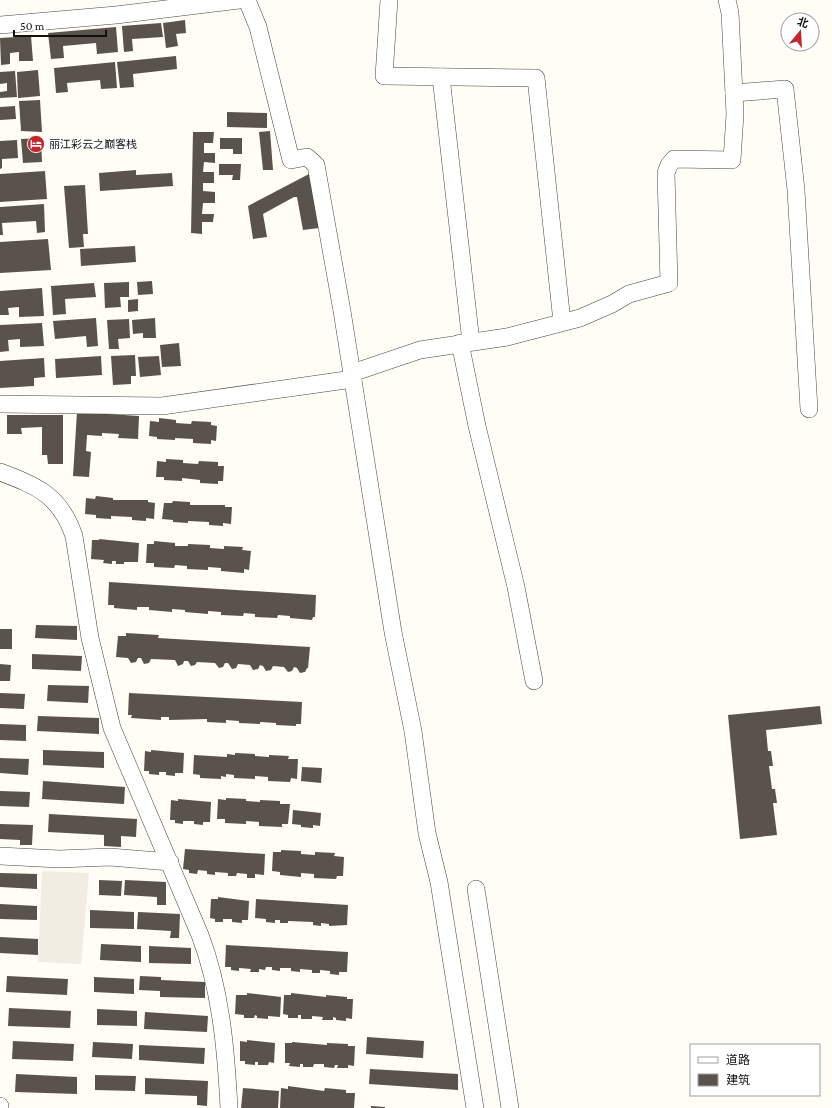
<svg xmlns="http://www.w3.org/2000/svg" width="832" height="1108" viewBox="0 0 832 1108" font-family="'Crimson Pro','Noto Sans SC',serif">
<rect width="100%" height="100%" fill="#fffdf5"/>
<path fill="#f1ede2" d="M42 871 89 873 81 964 38 962Z"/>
<g fill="#5a524d">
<path d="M185 20 186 33 176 34 178 46 166 48 163 23Z"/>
<path d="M161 23 163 37 132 39 133 51 124 52 122 26Z"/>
<path d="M116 27 118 52 97 54 96 43 63 46 64 58 51 59 48 33Z"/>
<path d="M31 36 33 61H19V52L10 53V64L1 65 0 38Z"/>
<path d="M176 56 177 69 133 74 134 87 120 88 117 62Z"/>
<path d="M115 62 117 88 101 89 100 80 67 83 68 92 56 93 54 68Z"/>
<path d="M38 70 40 96 18 98 17 72Z"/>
<path d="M15 71 17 97 0 98V92L7 91V83L0 84V72Z"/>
<path d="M40 100 42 132 21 131 19 101Z"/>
<path d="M15 106 16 119 0 120V107Z"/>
<path d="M227 112 267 113V128L227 127Z"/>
<path d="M270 131 273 170H263L259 132Z"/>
<path d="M193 132H214L213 143H204V153H215V163L204 162 203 172H214V183H203V191L215 192V203H203L202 214H214L213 222H202V234L191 233Z"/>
<path d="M41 138 42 162 23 163 21 139Z"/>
<path d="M220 138H242V154H233V149H220Z"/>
<path d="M17 140 18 158 2 159V168L0 169V141Z"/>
<path d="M219 164H241L240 180H232L233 175H219Z"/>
<path d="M136 170V175L172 173 173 186 100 191 99 173Z"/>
<path d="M45 171 47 199 0 202V174Z"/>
<path d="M309 174 319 228 303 230 297 197H294L263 214 267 237 253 239 248 206Z"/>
<path d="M85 185 88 234H83L84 247 69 248 64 186Z"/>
<path d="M44 204 45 232 37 233 36 221 2 223 3 235H0V207Z"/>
<path d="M48 239 51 270 0 273V242Z"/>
<path d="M135 246 136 262 81 266 80 249Z"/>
<path d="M152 281 153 294 138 295 137 282Z"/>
<path d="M129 282V297H120L121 307 105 308 104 283Z"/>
<path d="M94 283 96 297 65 299 66 314 53 315 51 286Z"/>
<path d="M42 288 44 316 19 317V307L8 308 9 315H0V291Z"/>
<path d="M138 299V311L128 312V300Z"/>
<path d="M96 318 98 346 87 347 86 336 55 339 53 321Z"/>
<path d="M155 318 156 338H143V333L133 334 132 320Z"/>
<path d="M129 319 130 338 118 339 119 349H109L107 320Z"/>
<path d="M42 323 44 346 20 347V339L8 340 9 351 0 352V325Z"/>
<path d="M179 343 181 366 162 367 160 345Z"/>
<path d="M135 355 136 376H131V384L113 385 111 356Z"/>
<path d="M101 356 102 375 56 378 55 359Z"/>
<path d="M159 356 161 375 140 377 138 357Z"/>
<path d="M44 358 45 377 34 378V386L0 388V361Z"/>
<path d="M77 412 139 416 138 439 118 438 119 434 102 433V436L87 435 86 451 91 452 89 477 73 476Z"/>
<path d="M7 415H63V464H48L47 455H42V427L21 428 22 434H7Z"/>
<path d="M159 418 176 420V423L191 424 192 421 211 422V425L217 426 216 441 211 440V444L193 443V439L175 438V440L157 439V437L149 436 150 421 159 422Z"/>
<path d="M166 459 183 460V463L198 464 199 461 218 462V466H224L223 481H218V484L200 483V480L182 478V481L164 480V477H156L157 461 166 462Z"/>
<path d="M96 496 113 498V500H148V502L155 503 154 519 146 518V521L132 520V517L111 516V519L96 518V515L85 514 86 498 95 499Z"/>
<path d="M173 501 190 502V505H225V507H232L231 524 223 523V526L209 525V522L188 521V523L173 522V520L162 519 164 503H172Z"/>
<path d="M99 539 139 543 138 562H124V564H116V561H112V564L103 563 104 560 91 559 92 540H99Z"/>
<path d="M154 541 175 543V546H188V544L210 545V548L224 549V546L243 547 242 550 251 551 249 570 244 569V573L221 571V568L208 567V570L187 569V566L175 565 174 568 154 567V563H146L147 544H154Z"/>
<path d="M109 582 316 595 315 617H313L312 620 290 618V616L278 615 277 618 255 617V614L244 613 243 616 221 615V612L208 611V614L185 612V610L172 609V612L149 610V607H137V610L114 608V605H108Z"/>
<path d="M36 625 77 626V640L35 638Z"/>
<rect x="0" y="629" width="12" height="20"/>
<path d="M126 633 159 635 158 638 310 647 308 668H307L305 672 300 673 297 668 294 667 292 671 288 672 284 667 273 666 271 670 266 671 263 666 260 665 258 669 253 670 250 665 238 664 236 668 232 669 228 663H225L223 667 219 668 215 663 197 662 195 665 191 666 188 661H184L183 664 178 666 175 660 151 659 149 663 144 664 141 658H138L136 662 131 663 128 658 116 657 118 636H126Z"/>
<path d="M32 654 82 656 81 671 32 669Z"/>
<path d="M0 664 11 665 10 681H0Z"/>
<path d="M48 685 89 686 88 703 47 701Z"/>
<path d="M0 693 25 694 24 709 0 708Z"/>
<path d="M129 693 302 702 301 724H296V726L276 725V723L260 722V724L239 723V721L226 720V723L207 722V719L169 720V717H161V720L131 718 132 715H128Z"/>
<path d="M820 706 822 724 766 730 768 751H771L773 766H769L772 789H775L777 803H773L777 835 740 839 728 715Z"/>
<path d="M38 716 99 718V734L37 731Z"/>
<path d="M0 724 26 725V741L0 740Z"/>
<path d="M43 750 104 752V768L43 765Z"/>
<path d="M151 750 184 753 183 773H175V776L166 775V772H159V775L149 774V771H144L145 751 151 752Z"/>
<path d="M235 753 255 754V756L269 757V755L289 756 288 759H298L297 779 291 778 290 782 268 781V777L255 776V779L234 778V775L226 774V777L221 776V779L200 778V775L193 774 194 755 227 757V754L235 755Z"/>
<path d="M0 758 29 759 28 775 0 773Z"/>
<path d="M302 767 322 768 321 783 301 781Z"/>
<path d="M43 781 125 787 124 804 42 799Z"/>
<path d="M0 791 30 792 29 807 0 806Z"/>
<path d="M226 798 246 799V801L260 802V800L280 801V804H290L288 824H282V827L259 826V822L246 821V824L225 823V819H217L218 799 226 800Z"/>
<path d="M178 799 211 802 210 822H203V825L194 824V821H183V824L175 823V820H170L171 800 178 801Z"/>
<path d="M293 810 321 813 320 826 313 825V828L301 827V825L292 824Z"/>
<path d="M49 814 137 819 136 837 121 836V847L104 846V835L48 832Z"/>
<path d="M0 824 33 825 32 845H20V840L0 839Z"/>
<path d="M185 849 265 854 264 875 255 874V878H247V874L237 873 236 876H228V873L215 872V875L207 874V871L198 870 197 874 189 873V870L183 869Z"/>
<path d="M281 850 301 851V854L315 855V852L335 853 334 856 344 857 343 876H337L336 879 314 878V874L301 873V877L280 875V872L272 871 273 852H281Z"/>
<path d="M0 873 37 874V889L0 887Z"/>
<path d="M99 880 122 881 121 896 99 895Z"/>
<path d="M125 880 166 882V905H157V897L124 895Z"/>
<path d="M218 897 249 901 248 920H242V923L232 922V919H223V922H215V919L210 918 211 899H218Z"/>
<path d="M256 899 348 905 347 925 329 926V924L321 923V926L313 925V922L288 921V923H280V920H275V923L266 922V919L255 918Z"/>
<path d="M0 904 37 906V920L0 919Z"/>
<path d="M90 910 134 912V929L90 928Z"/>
<path d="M138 912 180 914 179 938H170L171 931 137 929Z"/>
<path d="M0 937 38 939V955L0 953Z"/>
<path d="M101 944 141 946V962L100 960Z"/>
<path d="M226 945 348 952 347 972H339V975L330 974V971L320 970V973H312V970L300 969V972L291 971V968H280V971L272 970V967H266L265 970 259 969V972H250L251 969 239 968V971L231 970V967H225Z"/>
<path d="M149 946 191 948V964L149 963Z"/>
<path d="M7 976 68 979 67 995 6 992Z"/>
<path d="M140 976 161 977V980L205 982V998L160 997V991L139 990Z"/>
<path d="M94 977 134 979V994L94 992Z"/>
<path d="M247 993 281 997 280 1017 268 1016V1019L257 1018V1016L255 1015 254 1018H244V1015L235 1014 236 995H247Z"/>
<path d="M291 993 326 997V995L347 997V999H353L352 1019 346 1018V1021L336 1020V1018L333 1017V1020H322L323 1017 312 1016V1019H301V1015H298V1018H288V1015L283 1014 284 995H291Z"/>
<path d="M9 1008 71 1011 70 1028 8 1026Z"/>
<path d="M97 1009 137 1011V1026L97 1025Z"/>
<path d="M145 1012 208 1016 207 1032 144 1029Z"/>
<path d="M367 1037 424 1041 423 1058 366 1054Z"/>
<path d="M247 1040 275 1043 274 1063 269 1062 268 1065H258V1062H255V1065L245 1064V1061H240V1041L247 1042Z"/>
<path d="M13 1041 74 1044 73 1061 12 1059Z"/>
<path d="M93 1042 133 1044 132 1059 92 1057Z"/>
<path d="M292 1042 327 1045V1043L348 1044V1046H355L354 1066 348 1065V1068H337L338 1065H335L334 1068 324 1067V1064H314L313 1067H303V1064H300V1067L289 1066 290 1063H285V1043H292Z"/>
<path d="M139 1045 205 1048 204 1064 139 1060Z"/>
<path d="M370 1069 458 1074V1090L369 1084Z"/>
<path d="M16 1074 77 1077V1094L15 1092Z"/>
<path d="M95 1075 136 1076 135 1091 95 1090Z"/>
<path d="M145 1078 208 1081 207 1106 197 1105V1096L145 1094Z"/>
<path d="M288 1086 324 1091 325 1088 346 1090V1093H355L354 1108H280L281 1088 288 1089Z"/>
<path d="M243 1088 279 1091 278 1108H241Z"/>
<path d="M371 1106 385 1107V1108H371Z"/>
</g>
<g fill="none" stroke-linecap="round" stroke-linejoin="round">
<defs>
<g id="minor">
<path d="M247 0 258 27 291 160 307 157 316 165 342 311 393 632 413 731 427 833 439 882 475 1108"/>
<path d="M389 0 384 76 536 78 562 322"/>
<path d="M0 25 116 15 239 0"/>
<path d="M441 77 471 342"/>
<path d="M734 93 785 89 796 190 809 409"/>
<path d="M460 343 477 426 516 587 534 681"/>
<path d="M352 373 420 350 507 337 580 318 612 304 629 294 669 283 666 173 669 165 674 159 732 160 735 114 730 13 727 0"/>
<path d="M0 404 162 406 353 379"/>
<path d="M0 472C37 486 60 495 74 536L90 638 112 728 200 935C221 990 226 1050 229 1108"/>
<path d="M0 856 59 859 110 857 170 862"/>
<path d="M476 889 510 1108"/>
<path d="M0 1106V1108"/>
</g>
</defs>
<use href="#minor" stroke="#444" stroke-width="18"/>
<use href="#minor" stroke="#fff" stroke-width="17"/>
</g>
<defs>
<symbol id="hotel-disc" viewBox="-11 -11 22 22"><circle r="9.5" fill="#c4262e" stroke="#fff"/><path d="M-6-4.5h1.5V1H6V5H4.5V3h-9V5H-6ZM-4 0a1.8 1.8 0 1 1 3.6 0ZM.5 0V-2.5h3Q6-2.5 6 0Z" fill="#fff"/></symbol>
</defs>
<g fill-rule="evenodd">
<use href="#hotel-disc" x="26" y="134" width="20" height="20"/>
</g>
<g text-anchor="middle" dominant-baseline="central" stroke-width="4" stroke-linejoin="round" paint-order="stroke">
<g font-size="11" fill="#111" stroke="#fff" text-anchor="start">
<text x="49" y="144">丽江彩云之巅客栈</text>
</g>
</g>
<rect x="690" y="1044" width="130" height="52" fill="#ffffff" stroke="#a0a0a0"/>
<rect x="698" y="1057" width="20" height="6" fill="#ffffff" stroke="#a0a0a0"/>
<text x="726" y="1064" font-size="12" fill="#111111">道路</text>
<rect x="698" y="1074" width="20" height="12" fill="#5a524d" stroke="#a0a0a0"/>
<text x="726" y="1084" font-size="12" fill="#111111">建筑</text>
<g transform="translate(800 32) rotate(18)"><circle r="19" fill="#ffffff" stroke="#a0a0a0"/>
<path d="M0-3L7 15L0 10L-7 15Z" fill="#c4262e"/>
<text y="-6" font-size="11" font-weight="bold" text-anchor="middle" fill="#111111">北</text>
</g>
<path d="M14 30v6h92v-6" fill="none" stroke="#111111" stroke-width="2"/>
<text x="20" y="30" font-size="12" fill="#111111" stroke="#ffffff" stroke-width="3" paint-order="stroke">50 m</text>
</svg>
